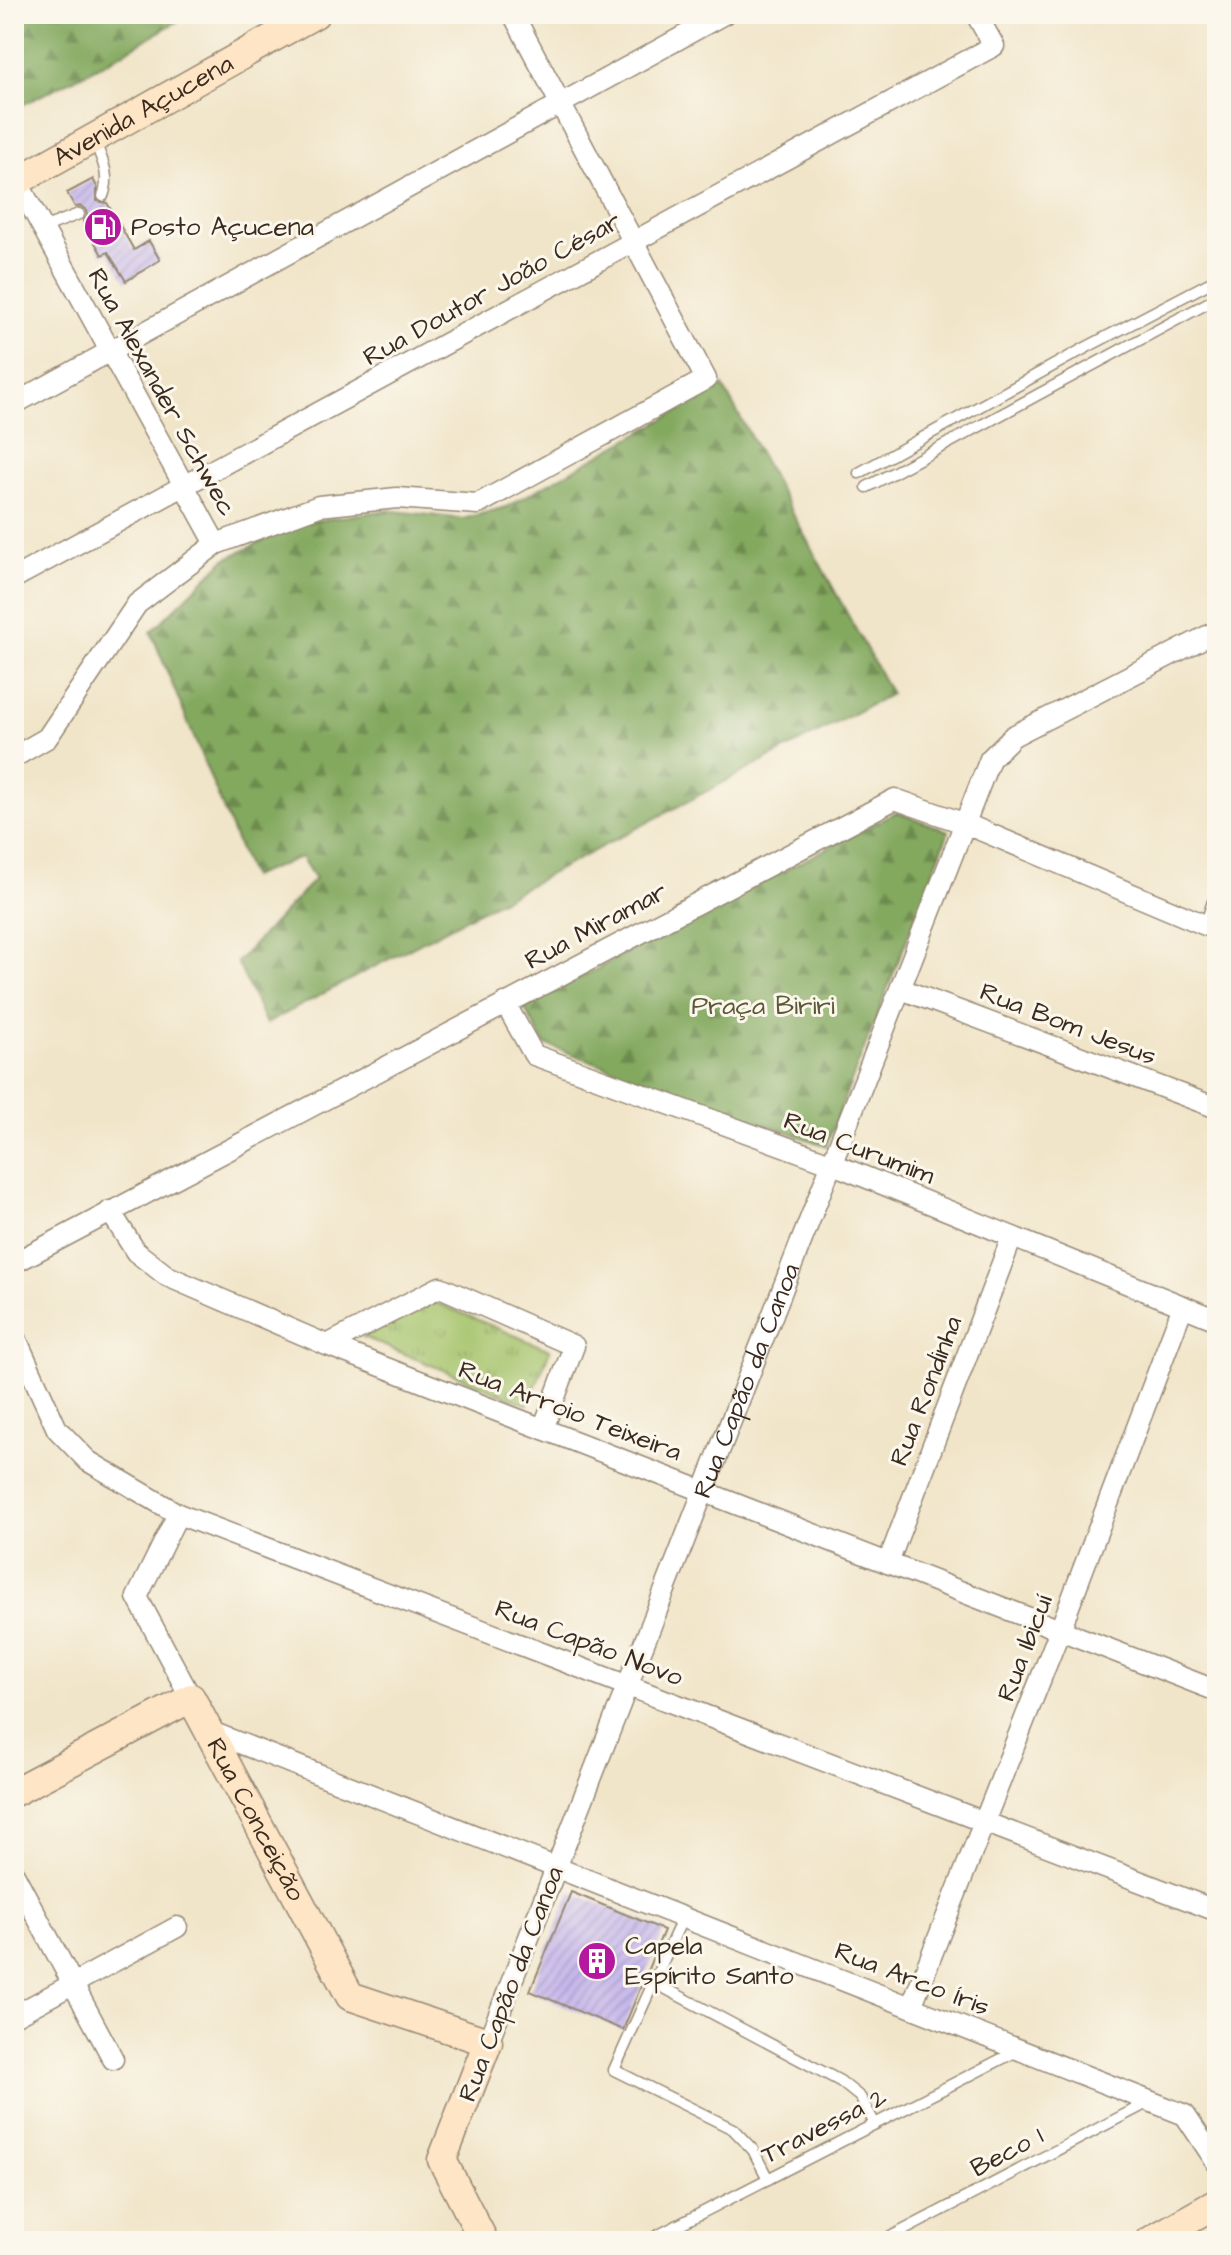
<svg xmlns="http://www.w3.org/2000/svg" width="1231" height="2255" viewBox="0 0 1231 2255" font-family="'Architects Daughter',sans-serif">
<defs>
<pattern id="forest-firs" width="22" height="20" patternUnits="userSpaceOnUse" patternTransform="scale(2)"><rect width="22" height="20" fill="#83a95f"/><path d="M5 1l3.5 6h-7zM16 11l3.5 6h-7z" fill="#6c8a4e"/></pattern>
<pattern id="park-tufts" width="24" height="20" patternUnits="userSpaceOnUse" patternTransform="scale(2)"><rect width="24" height="20" fill="#a4c36b"/><path d="M3 7l-1-3M5 7V3M7 7l1-3M15 17l-1-3M17 17v-4M19 17l1-3" fill="none" stroke="#879f57"/></pattern>
<pattern id="building-hatch" width="6" height="6" patternUnits="userSpaceOnUse" patternTransform="scale(2)"><rect width="6" height="6" fill="#bfafec"/><path d="M-1 1l2-2M0 6l6-6M5 7l2-2" fill="none" stroke="#9c8fbf"/></pattern>
</defs>
<rect width="100%" height="100%" fill="#fbf7ec"/>
<filter id="ink" filterUnits="userSpaceOnUse"><feTurbulence type="fractalNoise" baseFrequency=".0125" numOctaves="2"/><feDisplacementMap in="SourceGraphic" scale="16" xChannelSelector="R" yChannelSelector="G"/><feConvolveMatrix kernelMatrix="1 2 1 2 8 2 1 2 1" color-interpolation-filters="sRGB"/></filter>
<filter id="wash" filterUnits="userSpaceOnUse"><feTurbulence type="fractalNoise" baseFrequency=".006" numOctaves="4" result="noise"/><feDisplacementMap in="SourceGraphic" scale="32" xChannelSelector="R" yChannelSelector="G"/><feGaussianBlur stdDeviation="1.8" result="paint"/><feColorMatrix in="noise" values="0 0 0 0 0 0 0 0 0 0 0 0 0 0 0 0 0 1.4 0 .05"/><feComposite in="paint" operator="in"/></filter>
<g filter="url(#wash)">
<rect width="100%" height="100%" fill="#f1e5c9"/>
<g fill="url(#forest-firs)" stroke="#5f6a3e" stroke-width="2">
<path d="M14 14H190L105 63 14 109Z"/>
<path d="M723 386 891 694 266 1024 237 962 315 879 301 857 251 877 151 632 225 559 301 523 387 510 463 519 506 507Z"/>
<path d="M896 812 949 831 826 1146 544 1044 524 1007Z"/>
</g>
<path fill="url(#park-tufts)" stroke="#707644" stroke-width="2" d="M430 1300 550 1350 528 1405 363 1337Z"/>
<g id="blocks">
<g fill="url(#building-hatch)">
<path d="M93 179 97 187V201L107 203 134 250 149 241 160 260 126 281 108 252 102 255 83 221 87 216 86 210 81 206 75 207 67 193Z"/>
<path d="M571 1892 664 1930 623 2030 530 1991Z"/>
</g>
</g>
</g>
<g filter="url(#ink)">
<use href="#blocks" fill-opacity="0" stroke="#968874" stroke-width="2"/>
<g fill="none" stroke-linecap="round" stroke-linejoin="round">
<defs>
<g id="lane">
<path d="M94 140C102 159 111 176 103 196"/>
<path d="M43 228 79 214"/>
<path d="M859 473 1087 347 1217 279"/>
<path d="M867 487 1217 298"/>
<path d="M683 1917 614 2070 733 2129 753 2150 768 2179"/>
<path d="M655 1983 840 2081 860 2097 875 2124"/>
<path d="M647 2241 1019 2050"/>
<path d="M883 2241 1151 2101"/>
</g>
<g id="street">
<path d="M17 181 216 544"/>
<path d="M14 404 724 14"/>
<path d="M14 578 994 46 976 14"/>
<path d="M14 757 47 738 137 604 216 544 319 506 397 498 478 504 706 379 513 14"/>
<path d="M1210 927 1217 905"/>
<path d="M901 989 1217 1108"/>
<path d="M505 1003 534 1055 833 1164 1217 1320"/>
<path d="M110 1211 136 1252 167 1276 327 1345 1217 1691"/>
<path d="M14 1263 895 799 966 824 1217 930"/>
<path d="M14 1334 57 1429 88 1461 178 1514 1217 1911"/>
<path d="M327 1345 440 1287 574 1346 543 1429"/>
<path d="M178 1514 137 1597 191 1698"/>
<path d="M888 1563 1012 1237"/>
<path d="M209 1731 1185 2115 1217 2163"/>
<path d="M14 1874 113 2059"/>
<path d="M911 2007 1060 1630 1183 1306"/>
<path d="M14 2016 177 1927"/>
<path id="s1" d="M488 2042 990 759 1013 736 1217 631"/>
</g>
<g id="secondary">
<path id="s2" d="M14 183 315 14"/>
<path id="s3" d="M14 1792 191 1698 350 1996 488 2042 442 2160 484 2241"/>
<path d="M1150 2241 1217 2203"/>
</g>
</defs>
<use href="#lane" stroke="#968874" stroke-width="13"/>
<use href="#street" stroke="#968874" stroke-width="23"/>
<use href="#secondary" stroke="#968874" stroke-width="31"/>
<use href="#lane" stroke="#fff" stroke-width="10"/>
<use href="#street" stroke="#fff" stroke-width="20"/>
<use href="#secondary" stroke="#fde5c5" stroke-width="28"/>
</g>
</g>
<defs>
<symbol id="fuel-disc" viewBox="-11 -11 22 22"><circle r="9.5" fill="#b5179e" stroke="#fbf7ec"/><path d="M-5.5-6h7V0h2V4h1.3V-2.5L3-4.5l.8-.8L6-3V5H2.5V1h-1V6h-7ZM-4.2-4.7v3.2H.2V-4.7Z" fill="#fff"/></symbol>
<symbol id="building-disc" viewBox="-11 -11 22 22"><circle r="9.5" fill="#b5179e" stroke="#fbf7ec"/><path d="M-4-6H4V6H1V3H-1V6H-4ZM-2.5-4.3h1.7v1.8h-1.7ZM.8-4.3h1.7v1.8H.8ZM-2.5-1h1.7V.8h-1.7ZM.8-1h1.7V.8H.8Z" fill="#fff"/></symbol>
</defs>
<g fill-rule="evenodd">
<use href="#fuel-disc" x="81" y="205" width="44" height="44"/>
<use href="#building-disc" x="575" y="1939" width="44" height="44"/>
</g>
<g text-anchor="middle" dominant-baseline="central" stroke-width="6" stroke-linejoin="round" paint-order="stroke">
<g font-size="26" fill="#3b2a1e" stroke="#fbf7ec">
<text stroke="none"><textPath href="#s2" startOffset="148">Avenida Açucena</textPath></text>
<text transform="translate(492 289) rotate(-29)">Rua Doutor João César</text>
<text transform="translate(162 392) rotate(61)">Rua Alexander Schwec</text>
<text transform="translate(596 926) rotate(-28)">Rua Miramar</text>
<text transform="translate(1068 1024) rotate(21)">Rua Bom Jesus</text>
<text transform="translate(859 1148) rotate(21)">Rua Curumim</text>
<text stroke="none"><textPath href="#s1" startOffset="710">Rua Capão da Canoa</textPath></text>
<text transform="translate(926 1391) rotate(-69)">Rua Rondinha</text>
<text transform="translate(570 1411) rotate(21)">Rua Arroio Teixeira</text>
<text transform="translate(589 1643) rotate(21)">Rua Capão Novo</text>
<text transform="translate(1025 1648) rotate(-69)">Rua Ibicuí</text>
<text stroke="none"><textPath href="#s3" startOffset="338">Rua Conceição</textPath></text>
<text transform="translate(912 1979) rotate(21)">Rua Arco Íris</text>
<text transform="translate(511 1984) rotate(-69)">Rua Capão da Canoa</text>
<text transform="translate(824 2126) rotate(-27)">Travessa 2</text>
<text transform="translate(1007 2152) rotate(-28)">Beco 1</text>
</g>
<g font-size="26" fill="#3b2a1e" stroke="#fbf7ec" text-anchor="start">
<text x="131" y="227">Posto Açucena</text>
<text x="625" y="1946">Capela<tspan x="625" dy="30">Espírito Santo</tspan></text>
</g>
<g font-size="26" fill="#5a5835" stroke="#fbf7ec">
<text x="763" y="1006">Praça Biriri</text>
</g>
</g>
<rect width="1231" height="2255" fill="none" stroke="#fbf7ec" stroke-width="48"/>
</svg>
